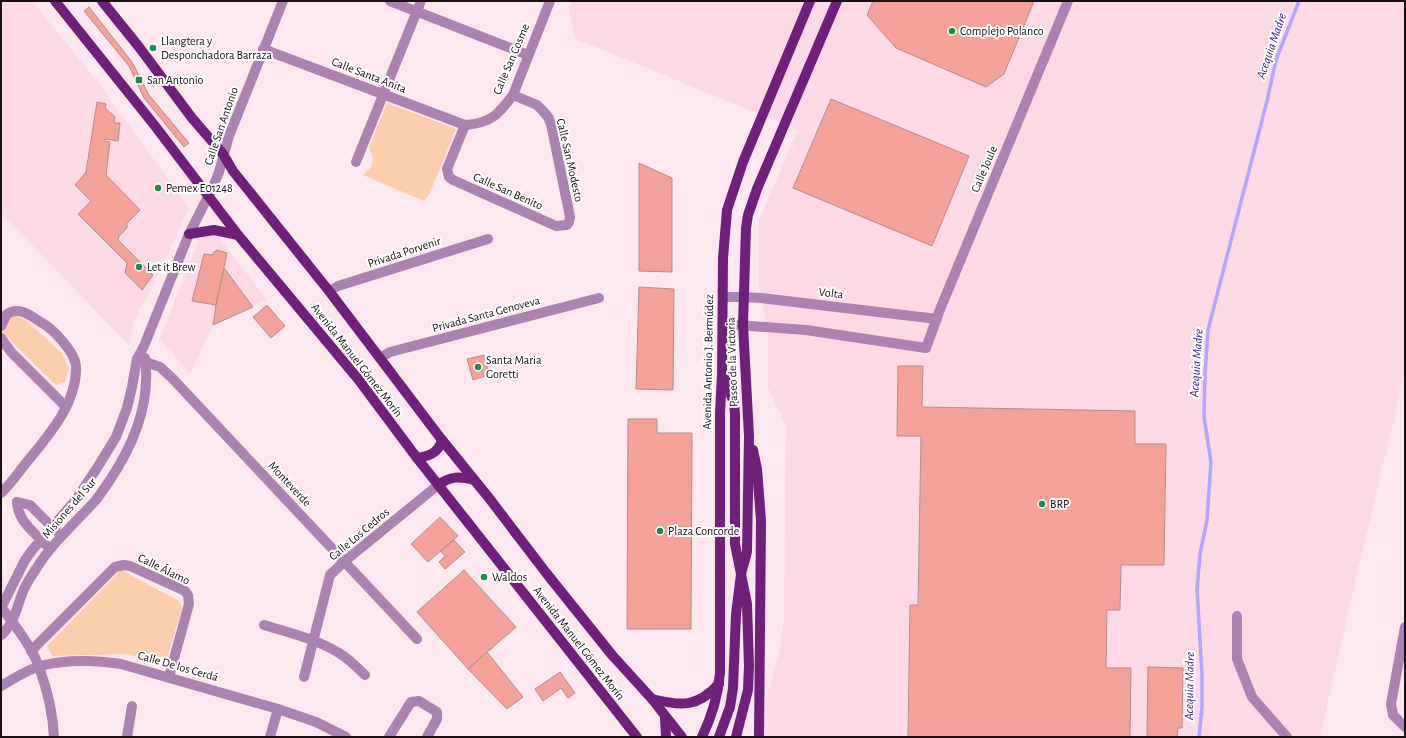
<svg xmlns="http://www.w3.org/2000/svg" width="1406" height="738" viewBox="0 0 1406 738" font-family="'Alegreya Sans',sans-serif">
<rect width="100%" height="100%" fill="#fde8ef"/>
<g fill="#fbd9e5">
<path d="M1 1H32L97 81 189 208 150 292 135 318 129 345 1 213Z"/>
<path d="M571 1H1405V373L1355 582 1320 737H765L763 711 781 645 784 618 786 425 768 388V335L759 284V220L798 130 576 39 569 11Z"/>
<path d="M218 236 267 300 213 325 190 374 160 339 199 240 204 237Z"/>
</g>
<g fill="#fdceac">
<path d="M387 103 456 129 430 193 424 201 363 175 371 167 373 159 369 148Z"/>
<path d="M15 315 26 320 62 353 69 369 65 382 56 385 3 333 7 317Z"/>
<path d="M121 570 179 601 182 609 167 658 160 661 124 654 52 656 47 646Z"/>
</g>
<g fill="none" stroke-linecap="round" stroke-linejoin="round">
<path stroke="#b4a5fe" stroke-width="3.5" d="M1199 737 1202 707V675L1197 589 1200 554 1207 520 1211 462 1204 417 1205 375 1208 330 1267 101 1276 60 1299 1"/>
</g>
<g fill="#f4a199" stroke="#b18f8b">
<path d="M873 1H1034L1004 74 986 87 896 48 867 15Z"/>
<path d="M89 7 132 62 149 95 189 143 184 147 144 98 129 66 84 11Z"/>
<path d="M831 99 969 156 932 246 793 188Z"/>
<path d="M97 102 106 104 105 108 115 117 114 123H120L118 141 105 139V141L110 142 106 175 140 210 127 223V228L119 236 118 240 153 275 142 290 125 273 127 263 78 214 91 201 75 185 86 172Z"/>
<path d="M639 163 672 178V272L639 271Z"/>
<path d="M217 250 227 253 216 305 192 301 204 254 213 255 214 252Z"/>
<path d="M224 268 253 307 213 325 216 305Z"/>
<path d="M639 287 674 289 673 390 636 389Z"/>
<path d="M267 305 285 326 271 338 253 317Z"/>
<path d="M484 355 489 375 473 380 467 359Z"/>
<path d="M898 366H923L922 407 1135 411V444H1166L1164 565H1121L1120 610H1107L1106 668H1131L1130 737H908L910 605H918L921 436H897Z"/>
<path d="M628 419H657V433H692L691 629H627Z"/>
<path d="M440 517 458 536 428 562 411 544Z"/>
<path d="M454 540 465 552 445 569 439 562 445 556 441 551Z"/>
<path d="M464 570 516 627 468 669 417 612Z"/>
<path d="M487 652 523 697 507 709 468 669Z"/>
<path d="M1148 667 1183 668 1182 728H1178L1177 737H1147Z"/>
<path d="M560 672 575 693 568 698 561 688 543 701 535 689Z"/>
</g>
<g fill="none" stroke-linecap="round" stroke-linejoin="round">
<g stroke="#ac82b1" stroke-width="10">
<path d="M390 1 528 55"/>
<path d="M263 49 465 125C491 123 498 115 513 95L550 1"/>
<path d="M465 125 447 169 449 177 453 180 556 226 567 225 569 222 570 217 551 124 548 117 543 111 537 105 513 95"/>
<path d="M356 162 421 1"/>
<path d="M329 291 338 286 488 239"/>
<path d="M723 297H743L761 298 937 319"/>
<path d="M723 324 806 330 926 348 941 307 1068 1"/>
<path d="M1 326 7 314C20 306 31 316 42 323 54 329 76 354 76 367 77 404 48 436 26 463 18 473 11 484 1 493"/>
<path d="M1 338 11 352 66 407"/>
<path d="M380 358 390 352 599 298"/>
<path d="M137 359 160 367 172 378 417 639"/>
<path d="M17 502C18 521 33 531 45 544"/>
<path d="M17 502 30 505 56 531"/>
<path d="M1 607C14 624 32 647 39 667 47 689 53 714 54 737"/>
<path d="M1 608 25 560 33 549 75 501 97 468 116 437 127 408 132 387 137 359 144 346 189 234 213 187 219 172 229 136 283 1"/>
<path d="M1237 616V659L1252 697 1287 737"/>
<path d="M264 625C290 633 316 639 339 653 349 659 357 667 365 675"/>
<path d="M1405 627 1391 704 1393 715 1405 727"/>
<path d="M1 635C16 623 17 603 25 587 28 581 32 575 36 569 51 544 76 522 96 500 101 494 105 487 110 480 134 444 151 402 145 358"/>
<path d="M31 651 115 567 124 565 130 566 185 591 188 595 189 604 169 677"/>
<path d="M304 677 330 575 345 561 438 485"/>
<path d="M1 686C13 679 27 670 40 666 67 659 94 660 121 664L278 709 316 722 346 737"/>
<path d="M127 737 132 706"/>
<path d="M270 737 278 709"/>
<path d="M389 737 411 702 419 701 437 712V719L427 737"/>
</g>
<g stroke="#70207b" stroke-width="10">
<path d="M55 1 155 126 238 235 358 379 417 458 637 737"/>
<path d="M102 1 139 47 192 118 223 154 233 171 329 291 442 440 489 498 547 574 612 655 652 699 682 737"/>
<path d="M189 234 214 230 238 235"/>
<path d="M724 377 734 403 735 414V544L747 604 749 666 748 690 736 737"/>
<path d="M753 450 757 469 761 520 759 737"/>
<path d="M417 458C430 456 438 453 442 440"/>
<path d="M438 485C450 476 460 476 474 480"/>
<path d="M652 699C681 706 697 708 719 684"/>
<path d="M665 717 666 737"/>
<path d="M702 737C712 716 718 696 720 673V413L722 374 723 258 727 210 743 162 810 1"/>
<path d="M719 737 730 707 733 688 736 614 741 574 747 552 749 436 743 325 746 228 748 215 757 189 837 1"/>
</g>
</g>
<g fill="#168e49" stroke="#fff" stroke-width="1.5">
<circle cx="952" cy="31" r="4"/>
<circle cx="153" cy="48" r="4"/>
<rect x="135" y="76" width="8" height="8" rx="2"/>
<circle cx="158" cy="188" r="4"/>
<circle cx="139" cy="267" r="4"/>
<circle cx="478" cy="367" r="4"/>
<circle cx="1042" cy="504" r="4"/>
<circle cx="660" cy="531" r="4"/>
<circle cx="484" cy="577" r="4"/>
</g>
<g text-anchor="middle" dominant-baseline="central" stroke-width="4" stroke-linejoin="round" paint-order="stroke">
<g font-size="12" fill="#1a0f13" stroke="#fff" text-anchor="start">
<text x="960" y="31">Complejo Polanco</text>
<text x="161" y="41">Llangtera y<tspan x="161" dy="14">Desponchadora Barraza</tspan></text>
<text x="147" y="80">San Antonio</text>
<text x="166" y="188">Pemex E01248</text>
<text x="147" y="267">Let it Brew</text>
<text x="486" y="360">Santa Maria<tspan x="486" dy="14">Goretti</tspan></text>
<text x="1050" y="504">BRP</text>
<text x="668" y="531">Plaza Concorde</text>
<text x="492" y="577">Waldos</text>
</g>
<g font-size="12" fill="#1a0f13" stroke="#fff">
<text transform="translate(511 59) rotate(-67)">Calle San Cosme</text>
<text transform="translate(369 75) rotate(21)">Calle Santa Anita</text>
<text transform="translate(221 126) rotate(-71)">Calle San Antonio</text>
<text transform="translate(570 160) rotate(77)">Calle San Modesto</text>
<text transform="translate(984 169) rotate(-67)">Calle Joule</text>
<text transform="translate(508 191) rotate(24)">Calle San Benito</text>
<text transform="translate(404 252) rotate(-18)">Privada Porvenir</text>
<text transform="translate(831 293) rotate(7)">Volta</text>
<text transform="translate(486 314) rotate(-15)">Privada Santa Genoveva</text>
<text transform="translate(357 360) rotate(52)">Avenida Manuel Gómez Morín</text>
<text transform="translate(708 362) rotate(-89)">Avenida Antonio J. Bermúdez</text>
<text transform="translate(732 362) rotate(-92)">Paseo de la Victoria</text>
<text transform="translate(290 484) rotate(47)">Monteverde</text>
<text transform="translate(69 508) rotate(-49)">Misiones del Sur</text>
<text transform="translate(359 534) rotate(-40)">Calle Los Cedros</text>
<text transform="translate(164 569) rotate(26)">Calle Álamo</text>
<text transform="translate(579 643) rotate(52)">Avenida Manuel Gómez Morín</text>
<text transform="translate(178 666) rotate(16)">Calle De los Cerdá</text>
</g>
<g font-size="13" font-style="italic" fill="#442589" stroke="#fff">
<text transform="translate(1272 46) rotate(-71)">Acequia Madre</text>
<text transform="translate(1197 363) rotate(-86)">Acequia Madre</text>
<text transform="translate(1190 686) rotate(-89)">Acequia Madre</text>
</g>
</g>
<rect width="1406" height="738" fill="none" stroke="#1a0f13" stroke-width="4"/>
</svg>
